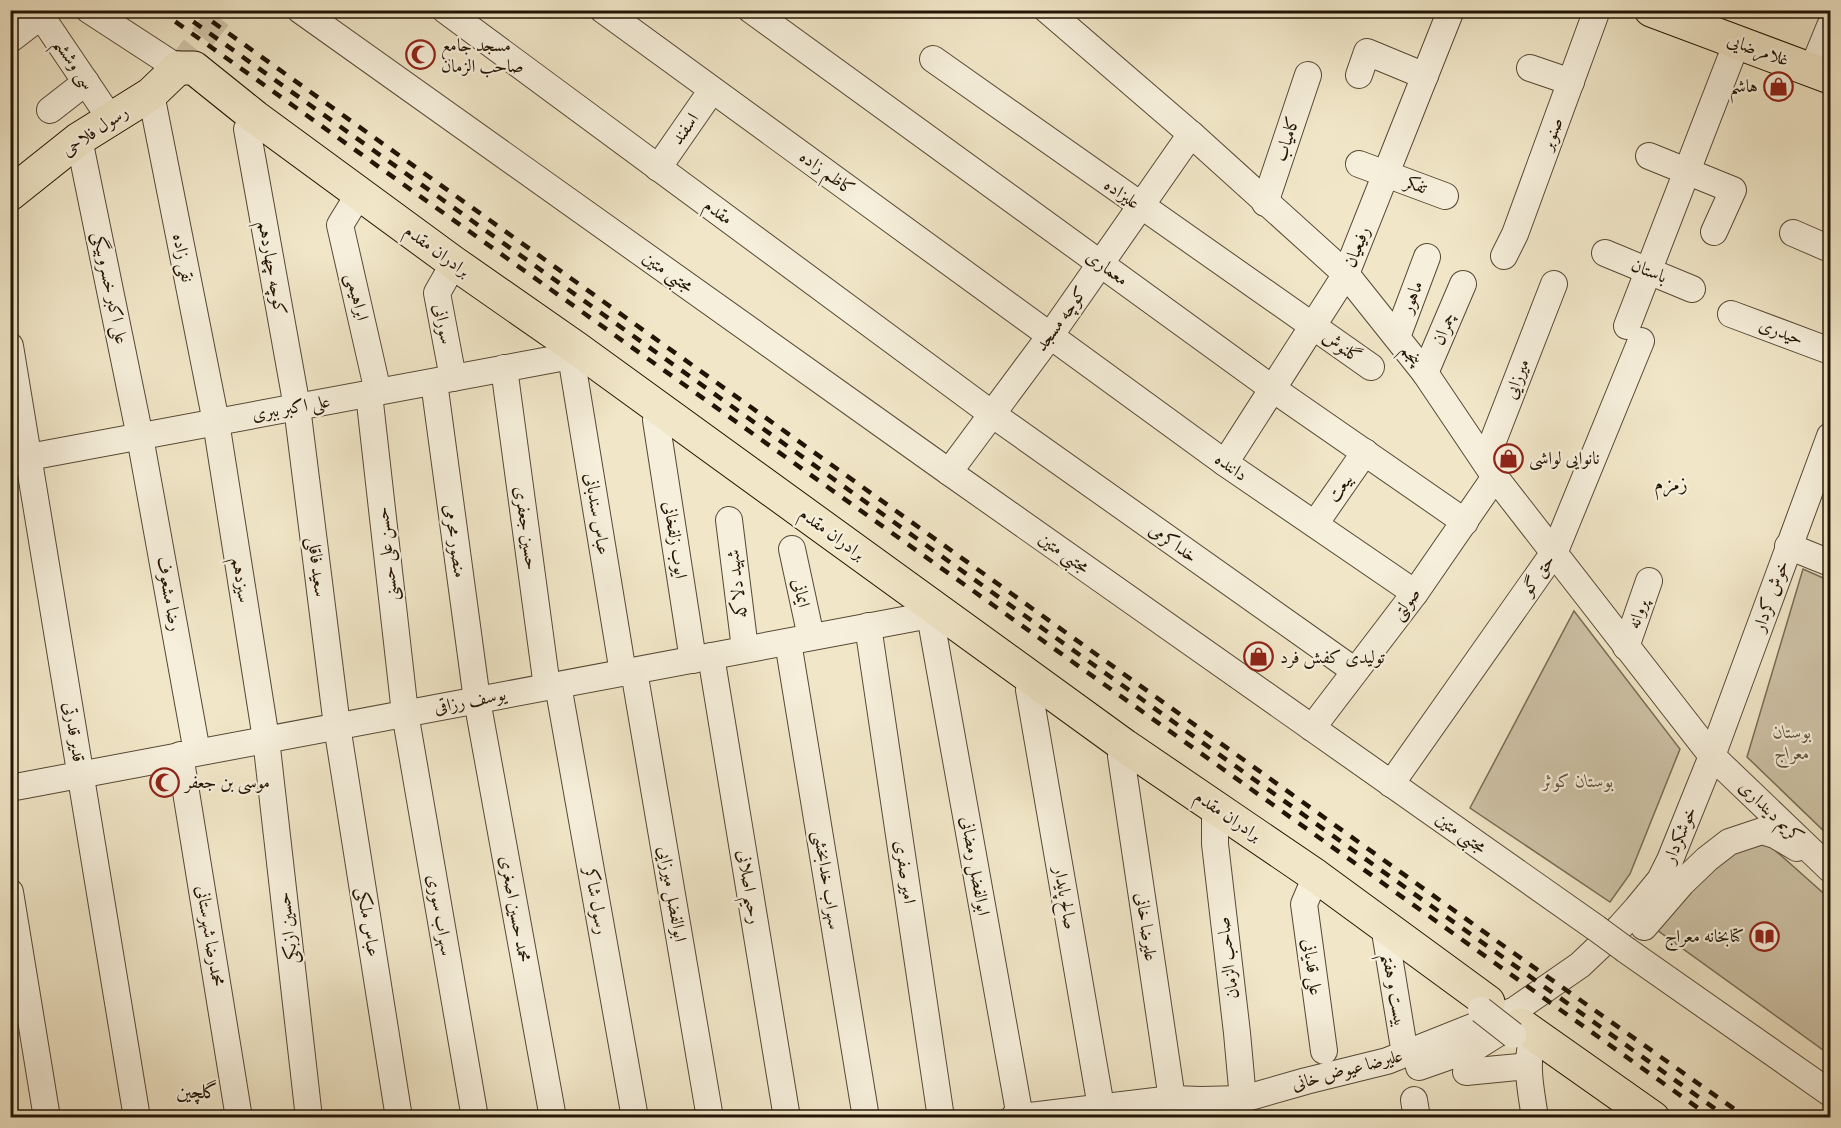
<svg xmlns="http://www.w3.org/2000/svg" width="1841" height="1128" viewBox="0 0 1841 1128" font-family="'IM FELL Double Pica',Amiri,serif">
<rect width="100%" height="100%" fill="#f1e7c8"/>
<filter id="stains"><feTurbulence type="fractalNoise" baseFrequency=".00333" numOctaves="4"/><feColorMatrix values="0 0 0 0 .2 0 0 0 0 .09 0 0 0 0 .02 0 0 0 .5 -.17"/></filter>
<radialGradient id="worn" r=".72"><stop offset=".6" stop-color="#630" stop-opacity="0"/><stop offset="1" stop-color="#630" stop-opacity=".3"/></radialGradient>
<g fill="#cec3a7" stroke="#786c56" stroke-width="1.5">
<path d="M1803 569 1830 581V837L1747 757Z"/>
<path d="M1574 611 1680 749 1630 874 1610 902 1470 808Z"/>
<path d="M1768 844 1830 899V1055L1657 930 1704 870 1739 846Z"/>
</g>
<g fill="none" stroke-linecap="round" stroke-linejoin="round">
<path stroke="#d2c7ab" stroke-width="26" stroke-dasharray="26 13" stroke-linecap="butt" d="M178 68 224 10"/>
<defs>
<g id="minor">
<path d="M37 10 110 118"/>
<path d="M89 10 178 68"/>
<path d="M300 10 949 472 1596 928"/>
<path d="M445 10 992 414 1355 671"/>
<path d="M603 10 1225 463 1415 593"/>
<path d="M751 10 1273 389 1465 522"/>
<path d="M1047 10 1191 134 1346 274 1425 373 1495 477 1712 756 1830 869"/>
<path d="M11 39 41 16"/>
<path d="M933 59 1371 367"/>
<path d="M1530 68 1571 82"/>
<path d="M1812 70 1830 26"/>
<path d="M1359 75 1367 52 1425 76"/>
<path d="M151 94 216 422 266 739 309 1118"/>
<path d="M50 110 86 82"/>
<path d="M255 117 247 129 297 407 337 726 399 1118"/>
<path d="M79 139 140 437 197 752"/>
<path d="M1649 156 1733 190 1714 232"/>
<path d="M1359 164 1445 196"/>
<path d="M658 168 712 90"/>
<path d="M359 194 340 225 378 392"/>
<path d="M1265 203 1308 75"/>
<path d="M1793 233 1830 249"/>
<path d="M1605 253 1692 289"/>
<path d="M1504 256 1515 234 1597 10"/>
<path d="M1731 314 1830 351"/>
<path d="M1627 326 1737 42"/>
<path d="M1397 337 1427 257"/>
<path d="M10 346 137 1118"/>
<path d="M571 356 623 673"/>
<path d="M504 368 547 687"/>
<path d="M1425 373 1463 284"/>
<path d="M453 378 437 293 454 263"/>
<path d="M434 382 477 700 553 1118"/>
<path d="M369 394 405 713 475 1118"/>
<path d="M660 410 656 420 693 660"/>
<path d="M10 459 29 457 571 356"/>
<path d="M1225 463 1346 274 1451 10"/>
<path d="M949 472 1050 336 1191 134"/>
<path d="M729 520 745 649"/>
<path d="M1315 524 1365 452"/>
<path d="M1788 546 1830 563"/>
<path d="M792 549 811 637"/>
<path d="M930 615 1020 1117"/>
<path d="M868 626 941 1118"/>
<path d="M788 642 866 1118"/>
<path d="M1626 647 1649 581"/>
<path d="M711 656 787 1118"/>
<path d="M634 671 710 1118"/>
<path d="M1034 680 1029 690 1101 1107"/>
<path d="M558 685 635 1118"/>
<path d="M1312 728 1415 593 1495 477 1493 441 1554 284"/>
<path d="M1125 746 1121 756 1172 1099"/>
<path d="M180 755 239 1118"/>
<path d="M1391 784 1555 551 1641 341"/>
<path d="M10 788 930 615"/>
<path d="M1219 810 1215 817V844L1237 1033 1243 1099"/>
<path d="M1316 876 1304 904 1324 1051"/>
<path d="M10 892 47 1118"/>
<path d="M1644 927 1682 883 1707 859 1729 842 1762 831 1775 835 1797 848"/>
<path d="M1391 931 1386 938 1403 1042"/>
<path d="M1626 950 1830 1093"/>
<path d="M1534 1035C1524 1062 1531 1090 1535 1118"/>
<path d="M1419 1067 1476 1047 1511 1025"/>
<path d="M1466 1072 1528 1066"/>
<path d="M1414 1100 1417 1118"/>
<path d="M1013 1118 1172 1099 1201 1100 1243 1099 1306 1081 1387 1061 1515 1010 1580 965 1620 927 1637 908 1660 880 1670 860 1712 756 1830 436"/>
</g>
<g id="major">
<path d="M1651 10 1830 77"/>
<path d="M178 68H194L255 117 454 263 576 348 1125 746 1316 876 1488 1002"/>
<path d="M10 194 79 139 151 94 178 68"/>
<path d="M1521 1025 1653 1118"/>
</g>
</defs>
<use href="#minor" stroke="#564935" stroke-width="28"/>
<use href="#major" stroke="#221404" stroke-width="35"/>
<use href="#minor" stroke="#f6efdb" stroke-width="26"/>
<use href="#major" stroke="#f1e7c8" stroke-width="33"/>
<g stroke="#221404" stroke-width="4.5" stroke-dasharray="10 10" stroke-linecap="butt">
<path d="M159 10 1712 1118"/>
<path d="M177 10 1728 1118"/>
<path d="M196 10 1501 944 1747 1118"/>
</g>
<defs>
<g id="minor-bridge">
<path d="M1596 928 1626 950"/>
<path d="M1481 1010 1513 1035"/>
</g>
</defs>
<use href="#minor-bridge" stroke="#564935" stroke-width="28" stroke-linecap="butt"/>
<use href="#minor-bridge" stroke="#f6efdb" stroke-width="26"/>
</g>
<defs>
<symbol id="mosque-ring" viewBox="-11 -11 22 22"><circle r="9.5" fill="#f6efdb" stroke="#8f2418" stroke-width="1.5"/><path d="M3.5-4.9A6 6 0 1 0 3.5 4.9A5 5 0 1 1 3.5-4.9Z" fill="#8f2418"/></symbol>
<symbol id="shop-ring" viewBox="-11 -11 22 22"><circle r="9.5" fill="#f6efdb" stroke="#8f2418" stroke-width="1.5"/><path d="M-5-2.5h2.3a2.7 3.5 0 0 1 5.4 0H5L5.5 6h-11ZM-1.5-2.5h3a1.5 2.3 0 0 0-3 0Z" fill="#8f2418"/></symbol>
<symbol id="library-ring" viewBox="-11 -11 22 22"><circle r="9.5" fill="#f6efdb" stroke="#8f2418" stroke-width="1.5"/><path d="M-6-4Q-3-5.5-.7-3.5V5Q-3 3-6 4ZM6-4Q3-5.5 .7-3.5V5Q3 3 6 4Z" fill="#8f2418"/></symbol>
</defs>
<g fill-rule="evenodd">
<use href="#mosque-ring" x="404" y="38" width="33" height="33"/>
<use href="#shop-ring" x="1762" y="70" width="33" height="33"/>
<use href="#shop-ring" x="1492" y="442" width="33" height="33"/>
<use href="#shop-ring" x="1242" y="640" width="33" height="33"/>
<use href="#mosque-ring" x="148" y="766" width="33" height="33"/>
<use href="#library-ring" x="1748" y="920" width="33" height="33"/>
</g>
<g text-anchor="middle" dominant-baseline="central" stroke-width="4.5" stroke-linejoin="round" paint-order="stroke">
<g font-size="18" fill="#221404" stroke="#f6efdb" text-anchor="start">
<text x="441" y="45">مسجد جامع<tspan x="441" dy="21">صاحب الزمان</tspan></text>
<text x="1758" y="86" text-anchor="end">هاشم</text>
<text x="1529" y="458">نانوایی لواشی</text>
<text x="1280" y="657">تولیدی کفش فرد</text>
<text x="185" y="782">موسی بن جعفر</text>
<text x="1744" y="936" text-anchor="end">کتابخانه معراج</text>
</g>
<g font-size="18" fill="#221404" stroke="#f6efdb">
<text transform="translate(1758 50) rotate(20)">غلامرضایی</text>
<text transform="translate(74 64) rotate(56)">سی وششم</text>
<text transform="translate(685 129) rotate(-55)">اسفند</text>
<text transform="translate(95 131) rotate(-34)">رسول فلاحی</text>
<text transform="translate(1552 134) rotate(-70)">صنوبر</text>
<text transform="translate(1287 139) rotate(-72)">کامیاب</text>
<text transform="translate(827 173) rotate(36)">کاظم زاده</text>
<text transform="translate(1416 185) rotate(20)">تفکر</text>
<text transform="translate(1122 194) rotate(35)">علیزاده</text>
<text transform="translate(718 212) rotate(36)">مقدم</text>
<text transform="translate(1357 247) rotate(-68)">رفیعیان</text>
<text transform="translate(437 251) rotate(36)">برادران مقدم</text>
<text transform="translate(183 258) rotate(79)">نقی زاده</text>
<text transform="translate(272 268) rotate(80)">کوچه چهاردهم</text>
<text transform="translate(1107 268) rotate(36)">معماری</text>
<text transform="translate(1649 271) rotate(22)">باستان</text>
<text transform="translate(668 272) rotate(35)">مجتبی متین</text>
<text transform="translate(110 288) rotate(78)">علی اکبر خسروبیگی</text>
<text transform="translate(357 297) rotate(77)">ابراهیمی</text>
<text transform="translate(1412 297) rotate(-69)">ماهور</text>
<text transform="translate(1061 319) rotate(-54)">کوچه مسجد</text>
<text transform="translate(443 324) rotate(79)">سورانی</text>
<text transform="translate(1444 329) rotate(-67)">چمران</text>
<text transform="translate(1781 332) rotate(20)">حیدری</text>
<text transform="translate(1342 347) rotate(35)">گلنوش</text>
<text transform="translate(1411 355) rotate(51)">پنجم</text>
<text transform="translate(1517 379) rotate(-69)">میرزایی</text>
<text transform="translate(291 408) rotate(-10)">علی اکبر ببری</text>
<text transform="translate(1231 467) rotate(35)">داننده</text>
<text transform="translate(1340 488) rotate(-55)">بیعت</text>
<text transform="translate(597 514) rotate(81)">عباس سندبانی</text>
<text transform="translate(526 528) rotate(82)">حسین جعفری</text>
<text transform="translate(832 534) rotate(36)">برادران مقدم</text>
<text transform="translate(675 540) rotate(81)">ایوب زلفخانی</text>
<text transform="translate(455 541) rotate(82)">منصور محرمی</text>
<text transform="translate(1173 543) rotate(35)">خداکرمی</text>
<text transform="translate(1064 553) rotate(35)">مجتبی متین</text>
<text transform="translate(387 554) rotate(-96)">حسن علی حسنی</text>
<text transform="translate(317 567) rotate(83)">سعید فاقلی</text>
<text transform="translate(1538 575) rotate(-55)">حق گو</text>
<text transform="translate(241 580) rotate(81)">سیزدهم</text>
<text transform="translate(737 584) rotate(-97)">شهید دلاکه</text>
<text transform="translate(801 593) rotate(78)">ایمانی</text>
<text transform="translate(169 594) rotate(80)">رضا مشعوف</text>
<text transform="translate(1771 596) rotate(-70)">خوش کردار</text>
<text transform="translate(1406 604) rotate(-53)">صولتی</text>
<text transform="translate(1638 614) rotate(-71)">پروانه</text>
<text transform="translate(470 701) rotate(-11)">یوسف رزاقی</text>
<text transform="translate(74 732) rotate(81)">قدیر قدرتی</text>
<text transform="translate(1771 812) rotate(44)">کریم دینداری</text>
<text transform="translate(1228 816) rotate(34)">برادران مقدم</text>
<text transform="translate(1461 833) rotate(35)">مجتبی متین</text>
<text transform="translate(1680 835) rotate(-67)">خوشکردار</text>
<text transform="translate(975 866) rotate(80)">ابوالفضل رمضانی</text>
<text transform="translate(905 872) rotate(82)">امیر صفری</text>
<text transform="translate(827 880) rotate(81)">سهراب خدابخشی</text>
<text transform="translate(749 887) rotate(81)">رحیم اصلانی</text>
<text transform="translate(672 894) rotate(80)">ابوالفضل میرزایی</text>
<text transform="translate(1065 898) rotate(80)">صالح پایدار</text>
<text transform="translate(596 901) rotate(80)">رسول شاکر</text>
<text transform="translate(515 909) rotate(80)">محمد حسین اصغری</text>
<text transform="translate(440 915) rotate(80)">سهراب سوری</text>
<text transform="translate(368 922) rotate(81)">عباس ملکی</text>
<text transform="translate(1146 927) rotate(82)">علیرضا خانی</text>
<text transform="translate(288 928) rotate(-97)">حسین ازبکی</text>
<text transform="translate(210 936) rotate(81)">محمدرضا شهرستانی</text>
<text transform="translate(1228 958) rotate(-97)">صاحب الزمان</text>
<text transform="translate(1312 967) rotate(82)">علی قدیانی</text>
<text transform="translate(1394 990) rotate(80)">بیست و هفتم</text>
<text transform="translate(1347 1070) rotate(-15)">علیرضا عیوض خانی</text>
</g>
<g font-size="18" font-style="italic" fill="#5e513d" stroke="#f6efdb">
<text x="1792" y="732">بوستان<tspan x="1792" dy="21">معراج</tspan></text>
<text x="1578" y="781">بوستان کوثر</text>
</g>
<g font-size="20" fill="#221404" stroke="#f6efdb">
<text x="1671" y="483">زمزم</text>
<text x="197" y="1091">گلچین</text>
</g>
</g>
<rect width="1841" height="1128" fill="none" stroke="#f1e7c8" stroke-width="36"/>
<rect x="12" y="12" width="1817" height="1104" fill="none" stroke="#221404" stroke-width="3"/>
<rect x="18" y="18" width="1805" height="1092" fill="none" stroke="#221404" stroke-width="1.5"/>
<rect width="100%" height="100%" filter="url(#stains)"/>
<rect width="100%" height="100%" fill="url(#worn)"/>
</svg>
